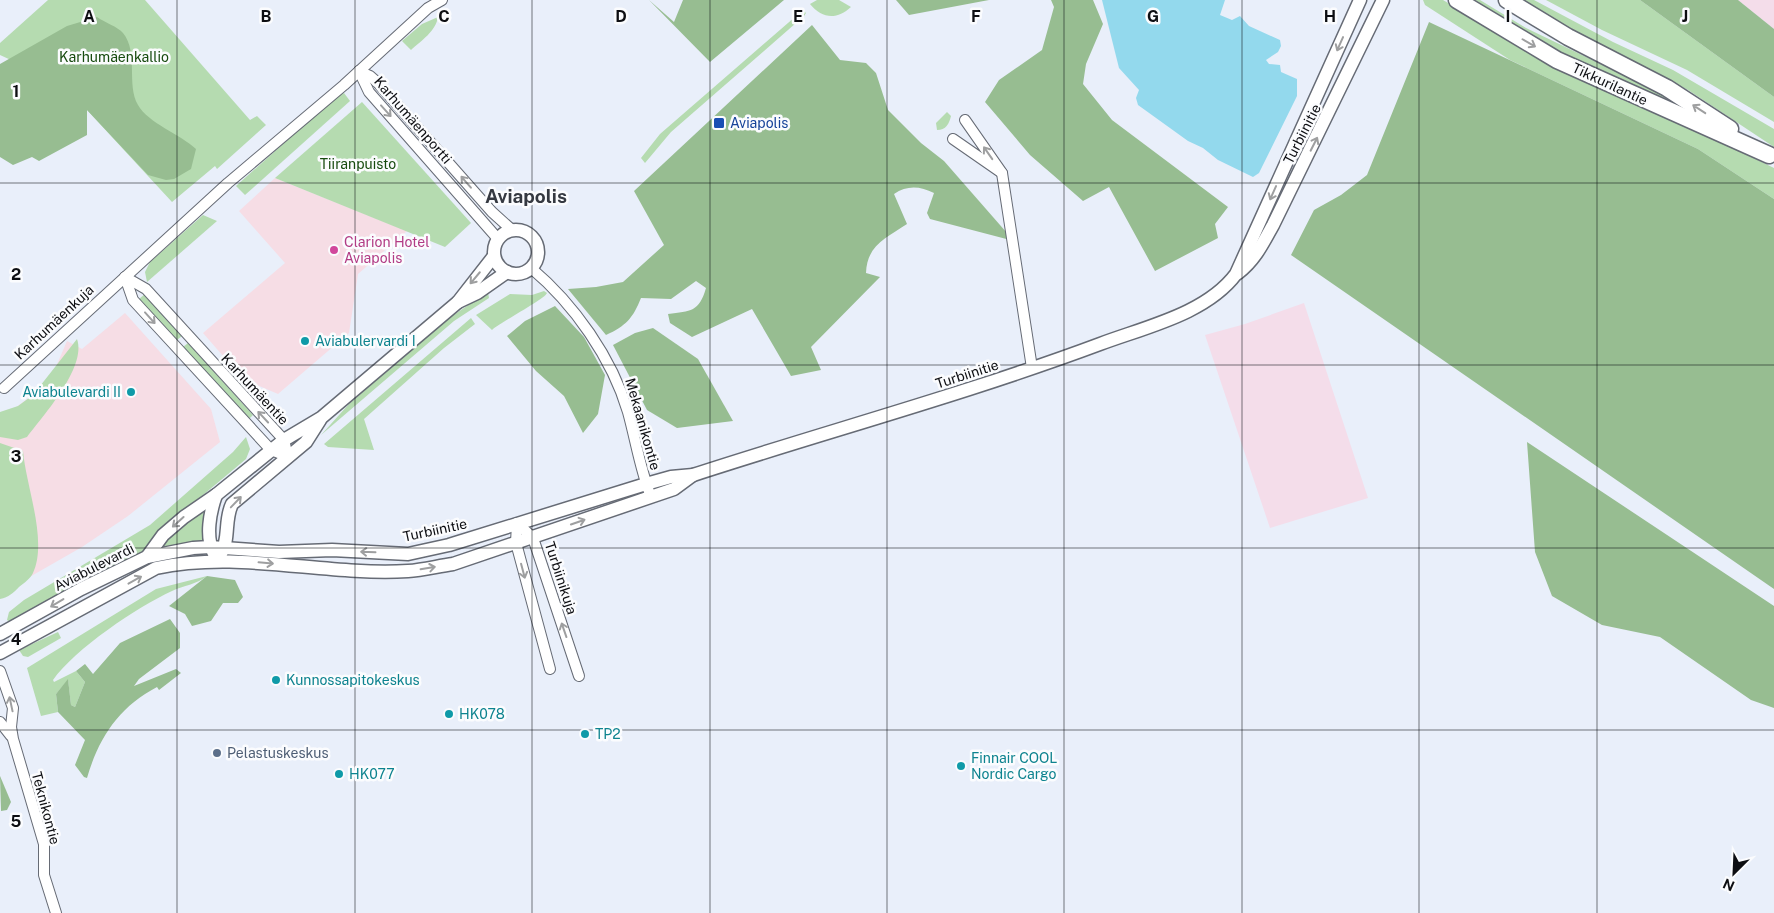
<svg xmlns="http://www.w3.org/2000/svg" width="1774" height="913" viewBox="0 0 1774 913" font-family="'Public Sans',sans-serif">
<rect width="100%" height="100%" fill="#e9effa"/>
<g fill="#f6dde5">
<path d="M275 178 407 231 358 274 349 333 278 394 243 379 203 333 285 263 239 211Z"/>
<path d="M125 313 211 409 220 442 128 516 82 547 12 587 0 552V419L49 383 67 341 82 349Z"/>
</g>
<g fill="#f4ddea">
<path d="M1738 0H1774V29Z"/>
<path d="M1304 303 1368 498 1270 528 1205 335 1245 324Z"/>
</g>
<g fill="#b5dbb0">
<path d="M48 0H145L250 120 257 116 266 125 217 169 215 166 172 202 63 84 0 55V43Z"/>
<path d="M817 0H839L851 7C837 20 822 19 810 4Z"/>
<path d="M1423 0H1443L1577 79 1676 120 1774 168V199L1698 149 1510 60 1425 5Z"/>
<path d="M1473 0H1480L1526 28 1669 97 1666 103 1562 53Z"/>
<path d="M1517 0H1534L1613 42 1673 70 1774 129V147L1688 90 1567 29Z"/>
<path d="M1546 0H1640L1774 97V122L1687 70 1602 30Z"/>
<path d="M803 10 806 13 804 16 671 132 645 163 641 158 660 134Z"/>
<path d="M438 17C436 31 421 41 411 50L402 41 422 24Z"/>
<path d="M344 93 350 101 245 195 236 186 331 101Z"/>
<path d="M362 102 471 223 445 247 275 178Z"/>
<path d="M947 112 951 116C949 124 946 130 937 130L936 123Z"/>
<path d="M203 215 217 221 147 282 145 272 150 262Z"/>
<path d="M544 291 547 293C545 299 501 322 492 330L476 315 510 294 532 295Z"/>
<path d="M488 292 489 298 454 321 321 435 349 404 446 320Z"/>
<path d="M145 294 182 336 177 340 139 299Z"/>
<path d="M471 318 475 324 444 348 364 419 374 450 328 447 324 444Z"/>
<path d="M77 339C87 367 43 416 27 437L18 440 0 437V412L18 406 33 395Z"/>
<path d="M188 343 253 415 248 420 183 347Z"/>
<path d="M246 437 250 449 246 459 172 521 140 554 116 564 10 622 7 620 9 612 24 600 150 525 233 452Z"/>
<path d="M0 443 23 451C26 486 48 541 33 573 30 579 24 583 19 587 13 593 9 597 0 599Z"/>
<path d="M205 510 207 513 204 541 163 547 174 531Z"/>
<path d="M207 576C196 585 184 585 172 591 137 607 75 649 53 680L54 682 76 671 85 682 75 707 71 705 68 680 56 694 58 712 41 716 27 668 156 589Z"/>
<path d="M58 632 61 638 28 657 23 656 19 650Z"/>
</g>
<g fill="#97bd91">
<path d="M649 0 674 22 683 0H784L710 62Z"/>
<path d="M896 0H989L909 15Z"/>
<path d="M1051 0H1093L1103 24 1086 64 1083 84 1112 120 1228 207 1215 224 1218 238 1155 271 1109 187 1083 201 1030 155 985 102 999 80 1042 50 1054 7Z"/>
<path d="M1640 0H1738L1774 29V97Z"/>
<path d="M97 17C104 22 118 27 123 33 139 53 126 84 138 105 148 123 180 134 196 149L191 169 174 179 166 180 148 175 87 110V135L39 161 32 157 13 165 0 157V64L67 26Z"/>
<path d="M1429 22 1698 149 1774 199V589L1291 255 1314 210 1341 195 1367 175Z"/>
<path d="M812 25 840 60 866 63 876 73 888 110 921 143 944 161 1014 241 930 219 927 213 934 193C920 186 907 185 894 194L907 224C886 238 867 245 866 273L880 277 811 347 821 370 791 376 752 309 692 337 670 323 668 314C691 311 699 312 706 288L696 281 671 299 641 298C633 318 626 326 606 335L568 289 596 287 623 282 664 245 634 191Z"/>
<path d="M555 306 584 337 605 375 598 414 583 433 564 396 536 371 507 336 525 321Z"/>
<path d="M653 328 698 359 733 421 677 428 647 410 613 345 635 333Z"/>
<path d="M1527 442 1774 606V708L1751 700 1660 637 1602 625 1552 596 1535 552Z"/>
<path d="M207 576 235 580 243 597 238 603H223L211 621 192 626 185 614 169 606Z"/>
<path d="M170 619 180 633V648L139 679 134 686 176 669 181 673 159 690 157 687C119 707 99 737 87 778L84 777 75 765 85 740 58 712 56 694 68 679 71 705 75 707 85 682 76 671 85 664 93 674 120 643Z"/>
<path d="M0 776 11 802 7 810 1 811Z"/>
</g>
<path fill="#93d9ed" d="M1102 0H1225L1220 15 1232 20 1240 16 1249 26 1280 40 1281 46 1278 52 1266 60 1269 64 1280 65 1281 72 1297 79V96L1259 173 1253 177 1218 160 1203 148 1188 141 1138 105 1136 98 1139 90 1119 68Z"/>
<g fill="none" stroke-linecap="round" stroke-linejoin="round">
<defs>
<g id="minor">
<path d="M359 71 370 76 378 83 492 212 512 230"/>
<path d="M359 71 369 92 498 239"/>
<path d="M953 139 1002 173 965 120"/>
<path d="M1002 173 1032 368"/>
<path d="M531 268C574 304 612 358 628 412 636 441 640 469 651 497"/>
<path d="M125 277 133 300 271 450 288 457"/>
<path d="M125 277 146 289 284 440 288 457"/>
<path d="M4 388 228 183 344 85 428 8 442 0"/>
<path d="M517 523 533 538 579 676"/>
<path d="M517 523 516 543 550 669"/>
<path d="M0 671 13 708 11 727 13 739 44 844V875L56 913"/>
<path d="M0 722 11 736"/>
</g>
<g id="tertiary">
<circle cx="516" cy="252" r="22"/>
<path d="M1238 273C1255 260 1263 243 1273 225L1383 0"/>
<path d="M458 302 477 293 507 272"/>
<path d="M214 554C205 537 210 512 216 495"/>
<path d="M221 554C230 539 224 520 232 504L306 442 320 420"/>
<path d="M147 557 193 548 210 547 279 552 332 550 408 554 449 545 646 484 671 477 693 475C828 431 966 394 1100 344 1145 327 1206 314 1236 274L1360 0"/>
<path d="M0 634 81 589 147 557 163 535 184 517 216 495 284 440 321 418 458 302 494 256"/>
<path d="M0 653 156 568C240 550 323 576 408 571 423 570 438 566 453 564L674 489 693 475"/>
</g>
<g id="primary">
<path d="M1457 0 1557 60 1769 155"/>
<path d="M1507 0 1568 37 1667 88 1730 129"/>
</g>
</defs>
<use href="#minor" stroke="#666b75" stroke-width="12"/>
<use href="#tertiary" stroke="#666b75" stroke-width="15"/>
<use href="#primary" stroke="#666b75" stroke-width="19"/>
<use href="#minor" stroke="#fff" stroke-width="10"/>
<use href="#tertiary" stroke="#fff" stroke-width="12"/>
<use href="#primary" stroke="#fff" stroke-width="16"/>
</g>
<defs><path id="oneway-shaft" d="M-6 0H5M1.5-3L5.5 0L1.5 3" fill="none" stroke-width="1.6" stroke-linecap="round" stroke-linejoin="round" transform="scale(1.25)"/></defs>
<g stroke="#9e9fa0">
<use href="#oneway-shaft" transform="translate(1529 43) rotate(30)"/>
<use href="#oneway-shaft" transform="translate(1340 44) rotate(114)"/>
<use href="#oneway-shaft" transform="translate(1699 109) rotate(-147)"/>
<use href="#oneway-shaft" transform="translate(386 111) rotate(48)"/>
<use href="#oneway-shaft" transform="translate(1314 144) rotate(-63)"/>
<use href="#oneway-shaft" transform="translate(988 153) rotate(-125)"/>
<use href="#oneway-shaft" transform="translate(466 182) rotate(-131)"/>
<use href="#oneway-shaft" transform="translate(1273 193) rotate(114)"/>
<use href="#oneway-shaft" transform="translate(475 278) rotate(130)"/>
<use href="#oneway-shaft" transform="translate(150 318) rotate(48)"/>
<use href="#oneway-shaft" transform="translate(263 417) rotate(-133)"/>
<use href="#oneway-shaft" transform="translate(236 502) rotate(-46)"/>
<use href="#oneway-shaft" transform="translate(178 522) rotate(138)"/>
<use href="#oneway-shaft" transform="translate(578 522) rotate(-19)"/>
<use href="#oneway-shaft" transform="translate(368 552) rotate(-178)"/>
<use href="#oneway-shaft" transform="translate(266 563) rotate(5)"/>
<use href="#oneway-shaft" transform="translate(428 568) rotate(-9)"/>
<use href="#oneway-shaft" transform="translate(523 571) rotate(75)"/>
<use href="#oneway-shaft" transform="translate(135 580) rotate(-29)"/>
<use href="#oneway-shaft" transform="translate(57 603) rotate(149)"/>
<use href="#oneway-shaft" transform="translate(564 630) rotate(-109)"/>
<use href="#oneway-shaft" transform="translate(11 704) rotate(-102)"/>
</g>
<path fill="none" stroke="#0d0e12" stroke-width="1" stroke-opacity="0.55" d="M177 0V913M355 0V913M532 0V913M710 0V913M887 0V913M1064 0V913M1242 0V913M1419 0V913M1597 0V913M0 183H1774M0 365H1774M0 548H1774M0 730H1774"/>
<rect fill="#1a4fb4" stroke="#fbfcfe" stroke-width="2" x="713" y="117" width="12" height="12" rx="2.5"/>
<circle fill="#d1479c" stroke="#fbfcfe" stroke-width="2" cx="334" cy="250" r="5"/>
<g fill="#0f9aa8" stroke="#fbfcfe" stroke-width="2">
<circle cx="305" cy="341" r="5"/>
<circle cx="131" cy="392" r="5"/>
<circle cx="276" cy="680" r="5"/>
<circle cx="449" cy="714" r="5"/>
<circle cx="585" cy="734" r="5"/>
<circle cx="961" cy="766" r="5"/>
<circle cx="339" cy="774" r="5"/>
</g>
<circle fill="#5c6f8a" stroke="#fbfcfe" stroke-width="2" cx="217" cy="753" r="5"/>
<g text-anchor="middle" dominant-baseline="central" stroke-width="5" stroke-linejoin="round" paint-order="stroke">
<g font-size="14" fill="#174b0f" stroke="#fbfcfe">
<text x="114" y="57">Karhumäenkallio</text>
<text x="358" y="164">Tiiranpuisto</text>
</g>
<g font-size="14" fill="#0d0e12" stroke="#fbfcfe">
<text transform="translate(1610 84) rotate(25)">Tikkurilantie</text>
<text transform="translate(413 120) rotate(49)">Karhumäenportti</text>
<text transform="translate(1302 134) rotate(-63)">Turbiinitie</text>
<text transform="translate(54 322) rotate(-43)">Karhumäenkuja</text>
<text transform="translate(967 374) rotate(-18)">Turbiinitie</text>
<text transform="translate(255 389) rotate(47)">Karhumäentie</text>
<text transform="translate(643 424) rotate(74)">Mekaanikontie</text>
<text transform="translate(435 530) rotate(-12)">Turbiinitie</text>
<text transform="translate(94 567) rotate(-27)">Aviabulevardi</text>
<text transform="translate(561 578) rotate(72)">Turbiinikuja</text>
<text transform="translate(46 808) rotate(75)">Teknikontie</text>
</g>
<g font-size="14" fill="#164399" stroke="#fbfcfe" text-anchor="start">
<text x="730" y="123">Aviapolis</text>
</g>
<g font-size="14" fill="#b23c85" stroke="#fbfcfe" text-anchor="start">
<text x="344" y="242">Clarion Hotel<tspan x="344" dy="16">Aviapolis</tspan></text>
</g>
<g font-size="14" fill="#0d838f" stroke="#fbfcfe" text-anchor="start">
<text x="315" y="341">Aviabulervardi I</text>
<text x="121" y="392" text-anchor="end">Aviabulevardi II</text>
<text x="286" y="680">Kunnossapitokeskus</text>
<text x="459" y="714">HK078</text>
<text x="595" y="734">TP2</text>
<text x="971" y="758">Finnair COOL<tspan x="971" dy="16">Nordic Cargo</tspan></text>
<text x="349" y="774">HK077</text>
</g>
<g font-size="14" fill="#4e5e75" stroke="#fbfcfe" text-anchor="start">
<text x="227" y="753">Pelastuskeskus</text>
</g>
<g font-size="19" font-weight="bold" fill="#353941" stroke="#fbfcfe">
<text x="526" y="196">Aviapolis</text>
</g>
</g>
<g font-size="16" text-anchor="middle" font-weight="bold" fill="#0d0e12" stroke="#fbfcfe" stroke-width="5" stroke-linejoin="round" paint-order="stroke">
<text x="89" y="22">A</text>
<text x="266" y="22">B</text>
<text x="444" y="22">C</text>
<text x="621" y="22">D</text>
<text x="798" y="22">E</text>
<text x="976" y="22">F</text>
<text x="1153" y="22">G</text>
<text x="1330" y="22">H</text>
<text x="1508" y="22">I</text>
<text x="1685" y="22">J</text>
<text x="16" y="97">1</text>
<text x="16" y="280">2</text>
<text x="16" y="462">3</text>
<text x="16" y="645">4</text>
<text x="16" y="827">5</text>
</g>
<g transform="translate(1734 873) rotate(204)" stroke="#fbfcfe" stroke-width="4" paint-order="stroke">
<path d="M0-4L9 19L0 12L-9 19Z" fill="#0d0e12"/>
<text y="-8" font-size="14" font-weight="bold" text-anchor="middle" fill="#0d0e12">N</text>
</g>
</svg>
